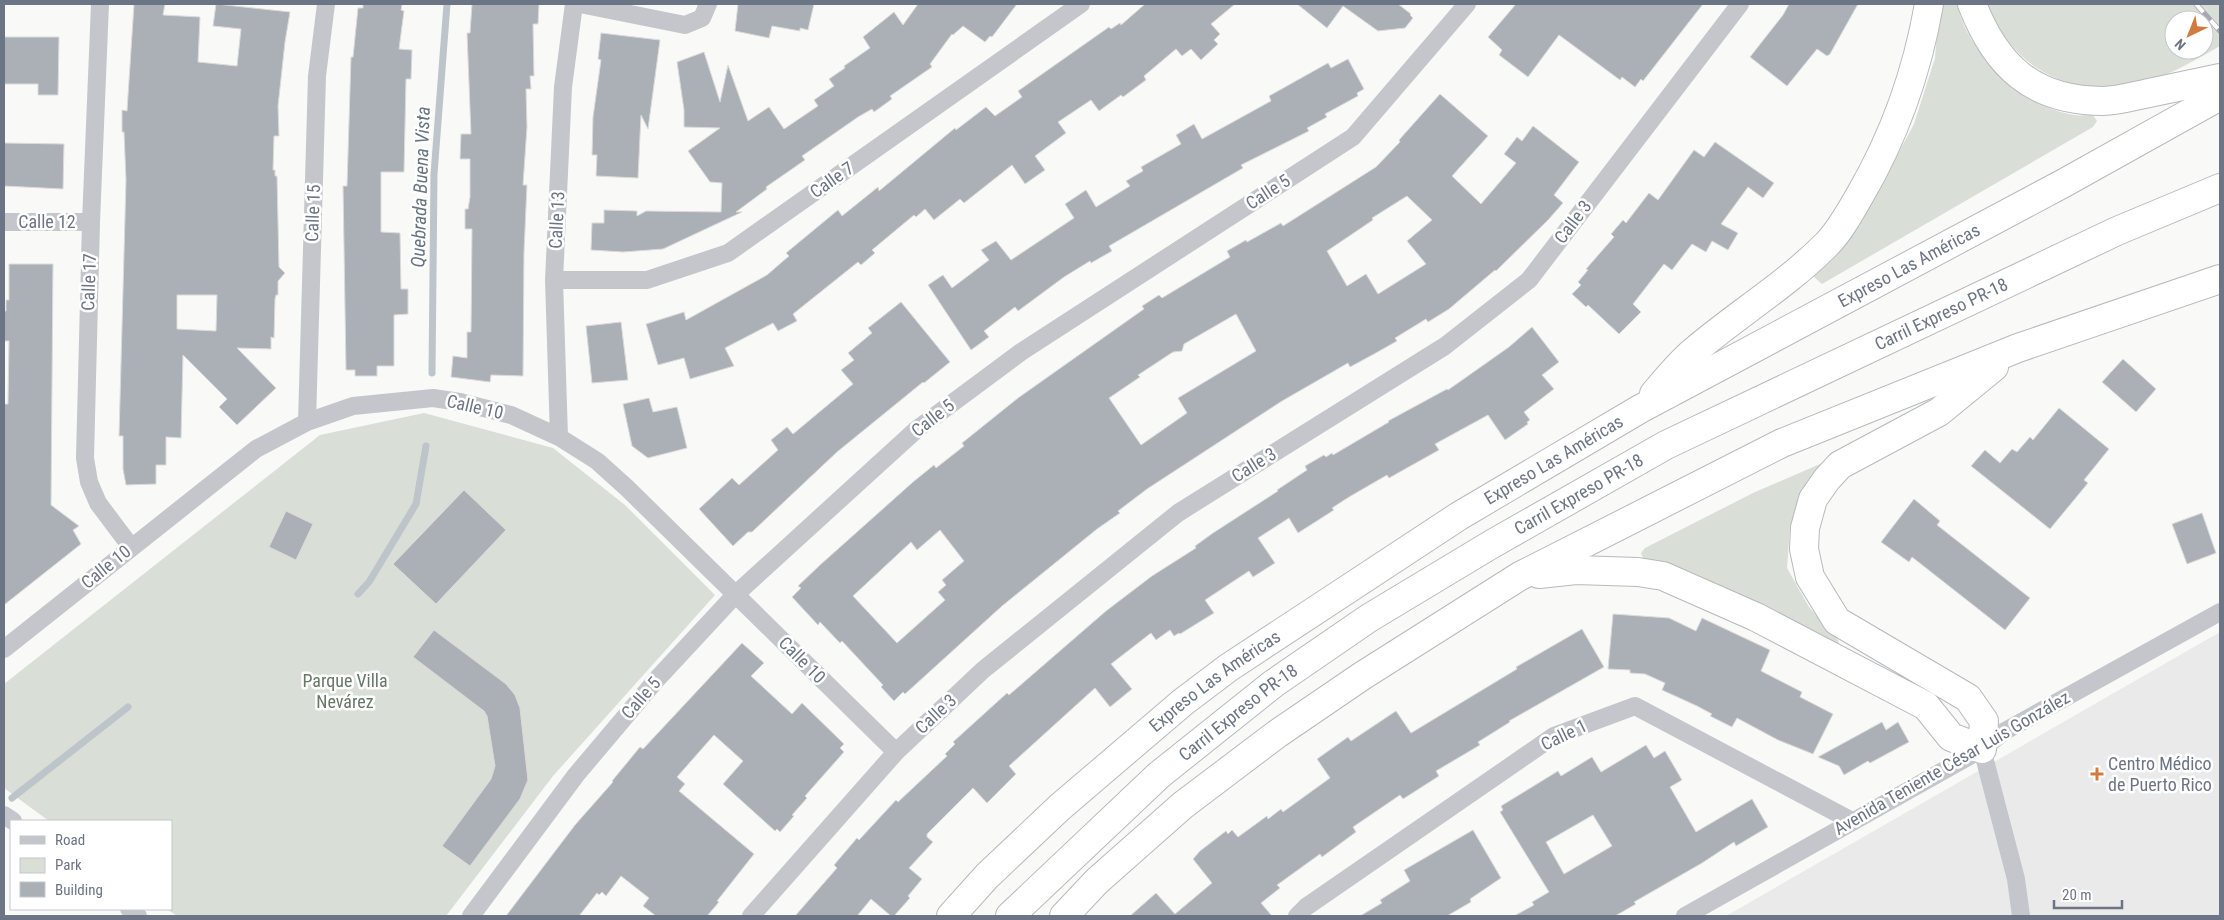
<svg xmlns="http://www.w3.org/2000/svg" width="2224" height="920" viewBox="0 0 2224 920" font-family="'Roboto Condensed',sans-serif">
<rect width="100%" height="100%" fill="#f9f9f8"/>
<path fill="#eaeaeb" d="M2220 632V916H1726Z"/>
<path fill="#d9ded7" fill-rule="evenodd" d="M1939 4H1957C1967 53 2024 108 2074 115 2080 116 2087 115 2093 115L2097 121 2093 127 1822 284 1813 276 1814 268 1848 235 1873 200 1914 124 1935 58Z
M1986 4H2220V46C2191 63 2164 78 2131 87 2125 88 2118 92 2112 92 2104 92 2094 88 2086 87 2037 78 2006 49 1986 4ZM2174 20H2204V50H2174Z
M424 413 553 448 625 505 715 595 553 776 446 916H177L167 909H171V821H49L4 788V684L320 435Z
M1827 461 1814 477 1790 526 1787 568 1809 607 1838 640 1840 647 1678 568 1643 558 1641 553 1645 548 1753 493Z"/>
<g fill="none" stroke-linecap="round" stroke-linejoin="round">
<path stroke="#bdc4ca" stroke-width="7" d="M432 373 434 174 447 4
M358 594 369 582 416 504 426 446
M12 798 128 707"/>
</g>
<path fill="#abb0b7" stroke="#dbdbda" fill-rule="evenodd" d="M134 4H165L163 15 200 17 198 62 237 66 241 29 213 26 216 4 290 12 285 42 278 106 279 136H274L273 170H275V176H277L279 267 285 273 278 281V295H276L275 299 274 338 271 337V349L237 348 276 388 237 425 219 407 227 399 183 355 181 438 166 437V465H156V484L126 485 123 469V436H119L126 180 124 132H122V110L127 111ZM177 295H217L216 331 177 329Z
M363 4H402L401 10 404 11 399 49 412 50 411 79H406L404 172H381V232L400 233 401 289H408V314L394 315V366H377V376H355V370H346L343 186H347L351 57H353L358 8H363Z
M472 4H539L538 24H533L534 76H530L531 89H526L527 127 523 185H527L524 252 523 376 491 375 490 382 451 377 453 356 467 358V332H471L472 229H465V209H468L470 197V159H460L461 134H471L467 33H470Z
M738 4H814L808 30 800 28V31L772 26 769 38 735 31Z
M918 4H1017L992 37 990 36 985 42 963 26 953 35 952 34 930 64 932 67 890 96 892 99 874 112 872 109 858 117 802 156 805 160 766 187 767 189 736 212H742L663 249 623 252 591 250 592 223H604V210L637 211V216L646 211 721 212 722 183 710 182 688 151 720 128 684 127V110L677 62 704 52 720 102 728 65 748 121 769 107 784 129 818 106 814 100 834 86 829 79 845 68 844 66 870 48 863 37 894 12 903 25Z
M1145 4H1235L1211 24 1220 34 1214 40 1218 44 1201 60 1191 49 1182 56 1176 49 1144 76 1146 80 1123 97 1121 95 1099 111 1091 100 1058 122 1066 133 1035 156 1045 170 1025 184 1012 165 964 203 960 199 934 220 925 209 916 217 914 215 872 250 875 253 861 265 858 262 793 314 797 321 778 331 773 323 725 348 734 366 690 379 684 358 658 365 646 324 684 312 686 320 767 275 789 256 786 253 838 210 842 216 878 187 879 191 955 128 956 130 986 107 995 116 1022 97 1018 91 1109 27 1111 29 1120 23 1121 25Z
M1297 4H1398L1411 14 1410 15 1413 18 1405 28 1378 31 1343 6 1327 28Z
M1516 4H1703L1643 81 1641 79 1635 87 1622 77 1620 80 1559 35 1528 77 1499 55 1502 50 1488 37Z
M1789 4H1858L1830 54 1827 56 1817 49 1787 86 1750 57 1783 15Z
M601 33 660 40 648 129 641 115 638 178 596 176 597 155H592L593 117 601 60 598 59Z
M4 37H59L58 95H38V84H4Z
M1348 59 1364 89 1357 93 1358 96 1325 114 1327 117 1307 128 1309 131 1241 165 1243 168 1109 246 1112 251 1091 263 1090 261 1064 277 1018 311 1015 307 984 331 989 337 971 350 928 285 943 275 952 288 989 260 981 250 996 241 1011 260 1074 218 1065 204 1086 190 1096 207 1130 186 1126 181 1143 171 1141 167 1181 144 1176 135 1194 124 1202 139 1271 101 1269 96 1328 63 1331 68Z
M1440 94 1488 136 1452 176 1481 204 1516 163 1504 154 1517 137 1522 141 1533 126 1579 162 1554 195 1563 203 1548 220 1496 271 1495 270 1449 309 1428 322 1426 319 1395 338 1397 341 1374 354 1350 367 1348 363 1282 401 1147 489 1118 511 1120 513 1097 529 1002 606 905 694 903 692 894 701 881 687 883 685 842 641 840 643 820 622 818 625 792 597 801 588 798 586 820 565 913 482 934 465 936 468 964 446 962 443 1018 398 1144 309 1142 306 1159 295 1162 298 1230 257 1227 251 1246 240 1247 242 1281 223 1283 226 1376 167 1400 142 1399 140ZM1407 196 1432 220 1407 241 1426 264 1378 294 1366 274 1347 286 1327 251 1373 220 1372 218ZM1236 314 1256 351 1178 398 1187 413 1141 445 1109 398 1140 377 1138 375 1173 352 1182 351 1184 344ZM940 530 964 561 942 580 946 585 938 592 945 600 897 643 853 596 911 542 917 550Z
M1715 142 1774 183 1763 198 1748 187 1721 224 1738 233 1728 250 1712 241 1706 252 1692 244 1672 270 1664 264 1633 304 1641 312 1619 334 1588 305 1586 307 1572 294 1581 285 1578 282 1588 270 1586 269 1614 237 1611 234 1623 220 1626 223 1649 193 1658 200 1694 150 1704 157Z
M4 143 64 144 63 189 4 186Z
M9 264H53L51 505 79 526 73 530 81 544 4 605V404H8L9 341H4V311H6V300H9Z
M901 302 950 362 924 383 923 382 837 452 752 532H748L733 546 699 509 732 478 739 485 778 450 771 440 787 427 793 434 853 384 841 370 854 360 848 353 872 333 868 328Z
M621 322 628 380 592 383 586 326Z
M1532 327 1559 362 1542 375 1554 389 1524 412 1530 420 1527 422 1528 424 1505 440 1488 415 1435 444 1439 450 1389 478 1387 475 1349 497 1332 508 1334 510 1298 533 1289 518 1258 538 1275 563 1253 577 1249 571 1205 600 1214 613 1180 634 1179 633 1174 636 1170 630 1156 640 1151 633 1111 664 1132 689 1110 707 1095 688 1009 766 1016 774 987 803 973 788 927 834V837L933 842 909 868 922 879 908 896 910 898 894 916H891L871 899 857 916H795L837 868 834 865 857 838 859 840 896 800 898 802 947 756 945 754 955 744 953 742 1007 693 1009 695 1106 611 1152 576 1196 548 1195 546 1213 533 1278 491 1277 490 1307 470 1305 466 1324 455 1326 457 1332 453 1333 455 1389 422 1388 421 1447 389 1448 390 1509 347Z
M2123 359 2156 389 2136 412 2102 382Z
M649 398 653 412 677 407 687 448 648 458 632 446 623 404Z
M2059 408 2109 449 2084 480 2088 483 2050 529 1971 466 1985 450 2000 463 2012 449 2017 452 2030 437 2033 440Z
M464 490 506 530 436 604 393 564Z
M1914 499 1940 521 1937 525 2030 598 2005 630 1912 557 1909 562 1881 542Z
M286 511 313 524 296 560 269 547Z
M2202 513 2216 553 2187 564 2172 524Z
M1613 614 1669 618 1696 631 1702 618 1770 650 1761 671 1802 692 1800 697 1833 714 1813 754 1778 740 1737 718 1732 727 1710 716 1712 714 1697 706 1662 690 1665 683 1645 674 1630 673V670L1608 669Z
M1582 629 1604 667 1509 721 1510 722 1478 742 1480 745 1436 771 1439 776 1403 799 1400 795 1353 827 1356 832 1322 857 1320 854 1277 885 1280 888 1261 903 1272 916H1130L1156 893 1175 914 1212 883 1193 859 1200 851 1226 831 1228 834 1232 830 1238 837 1267 816 1268 819 1281 809 1283 812 1330 778 1317 759 1348 737 1351 741 1396 711 1411 733 1517 669 1516 667Z
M434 630 506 684 515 695 520 708 528 780 520 799 470 866 442 846 491 779 495 766 487 716 484 711 413 657Z
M742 643 764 663 751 676 792 714 802 703 844 744 840 748 844 752 805 796 807 798 792 815 794 816 780 832 777 829 775 831 723 784 743 761 714 735 677 777 685 784 679 791 754 854 717 901 719 902 707 916H656L643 906 649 898 621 876 606 896 602 892 599 895 597 893 579 916H506L575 825 613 782 612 781 640 747 643 749Z
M1882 722 1886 730 1898 722 1909 742 1870 763 1868 761 1844 775 1839 766 1818 757Z
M1646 745 1654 758 1665 751 1682 780 1670 787 1696 832 1752 799 1768 827 1736 846 1734 842 1702 863 1634 902 1636 904 1615 916H1514L1534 905 1532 902 1549 892 1500 812 1503 810 1501 806 1558 771 1561 776 1592 757 1601 772ZM1593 815 1612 846 1564 874 1546 842Z
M1473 830 1501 878 1470 899 1471 902 1447 916H1360L1382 903 1380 900 1410 881 1404 870Z"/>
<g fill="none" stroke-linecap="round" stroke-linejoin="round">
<g stroke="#b7b9bd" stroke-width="30">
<g id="highway">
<path d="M1972 4C1996 66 2033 101 2103 101 2118 101 2134 96 2149 93 2173 88 2196 83 2220 78"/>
<path d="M1654 394C1666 380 1679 364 1693 352 1736 315 1785 286 1826 245 1840 231 1850 212 1860 195 1895 135 1917 73 1929 4"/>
<path d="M1539 574 1576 570 1638 572 1663 576 1756 617 1926 706 1951 737 1982 749 1984 721 1968 698 1837 621 1810 577 1804 549 1805 528 1813 499 1827 479 1840 465 1939 412 1994 367"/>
<path id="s1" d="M951 916 987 876 1060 807 1183 702 1228 668 1459 516 1640 409 2064 183 2220 96"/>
<path id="s2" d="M1010 916 1159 775 1273 684 1369 618 1492 544 1666 445 2117 231 2220 188"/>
<path d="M1064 916 1097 881 1183 805 1277 734 1362 676 1520 576 1782 443 2018 348 2220 279"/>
</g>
</g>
<path stroke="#c4c6cb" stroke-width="18" d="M100 4 91 222 85 458 89 482 98 503 131 547
M580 4 685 25 702 18 708 4
M4 222H91
M554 280H647L728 253 1081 4
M307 422 317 76 326 4
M559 437 554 280 563 87 574 4
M4 649 256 449 307 422 353 406 433 398 460 402 511 415 559 437 597 461 627 488 896 752
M1982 749 2016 879 2021 916
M4 815 13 821
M129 909 138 916
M471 916 576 775 657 679 736 594 916 430 1021 352 1353 137 1467 4
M751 916 896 752 983 670 1178 513 1445 346 1529 280 1740 4
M1297 916 1306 907 1554 736 1635 706 1852 821
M1685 916 1982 749 2005 731 2220 612"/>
<use href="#highway" stroke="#fff" stroke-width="28"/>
<g stroke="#a6a9b0" stroke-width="5.5">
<path id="rail" d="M2196 4 2220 31"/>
</g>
<use href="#rail" stroke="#fff" stroke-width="4" stroke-dasharray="11" stroke-linecap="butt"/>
</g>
<path fill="#d17b40" stroke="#fff" stroke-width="2" d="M2094.5 766.5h5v5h5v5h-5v5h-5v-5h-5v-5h5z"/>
<g text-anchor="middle" stroke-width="5" stroke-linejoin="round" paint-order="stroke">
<g font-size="18" fill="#6c7585" stroke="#fff">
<text transform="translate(832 180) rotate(-35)" y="6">Calle 7</text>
<text transform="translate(1268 192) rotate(-33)" y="6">Calle 5</text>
<text transform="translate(313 213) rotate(-88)" y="6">Calle 15</text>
<text transform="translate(557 220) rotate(-87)" y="6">Calle 13</text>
<text x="47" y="228">Calle 12</text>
<text transform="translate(1573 222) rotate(-53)" y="6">Calle 3</text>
<text dy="6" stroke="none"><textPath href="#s1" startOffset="1164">Expreso Las Américas</textPath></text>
<text transform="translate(89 282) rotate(-88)" y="6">Calle 17</text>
<text dy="6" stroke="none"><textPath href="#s2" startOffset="1116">Carril Expreso PR-18</textPath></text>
<text transform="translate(475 407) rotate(13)" y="6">Calle 10</text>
<text transform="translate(933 418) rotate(-38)" y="6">Calle 5</text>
<text dy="6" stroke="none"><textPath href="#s1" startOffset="759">Expreso Las Américas</textPath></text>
<text transform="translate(1254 465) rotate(-32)" y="6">Calle 3</text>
<text dy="6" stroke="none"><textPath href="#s2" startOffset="711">Carril Expreso PR-18</textPath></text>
<text transform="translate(106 567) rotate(-39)" y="6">Calle 10</text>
<text transform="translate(802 660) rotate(45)" y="6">Calle 10</text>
<text dy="6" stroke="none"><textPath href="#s1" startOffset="354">Expreso Las Américas</textPath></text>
<text transform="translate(641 698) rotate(-49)" y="6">Calle 5</text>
<text dy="6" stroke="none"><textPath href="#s2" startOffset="306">Carril Expreso PR-18</textPath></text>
<text transform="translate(936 714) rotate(-43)" y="6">Calle 3</text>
<text transform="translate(1564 735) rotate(-26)" y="6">Calle 1</text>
<text transform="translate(1952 763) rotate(-30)" y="6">Avenida Teniente César Luis González</text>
</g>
<g font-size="18" fill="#667866" stroke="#fff">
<text x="345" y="687">Parque Villa<tspan x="345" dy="21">Nevárez</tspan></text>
</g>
<g font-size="18" fill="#6c7585" stroke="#fff" text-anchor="start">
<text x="2108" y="770">Centro Médico<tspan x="2108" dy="21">de Puerto Rico</tspan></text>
</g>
<g font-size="19" font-style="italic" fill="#677580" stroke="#fff">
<text transform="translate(420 187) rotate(-88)" y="7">Quebrada Buena Vista</text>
</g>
</g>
<rect width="2224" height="920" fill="none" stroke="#6c7585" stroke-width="10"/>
<rect x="10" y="820" width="162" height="90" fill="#ffffff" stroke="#c4c8ce"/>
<rect x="20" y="836" width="25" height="8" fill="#c4c6cb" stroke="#c4c8ce"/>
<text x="55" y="845" font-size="15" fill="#6c7585">Road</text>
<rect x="20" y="858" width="25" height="15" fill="#d9ded7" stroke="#c4c8ce"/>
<text x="55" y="870" font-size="15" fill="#6c7585">Park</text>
<rect x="20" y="882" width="25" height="15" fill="#abb0b7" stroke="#c4c8ce"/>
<text x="55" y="895" font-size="15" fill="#6c7585">Building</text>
<g transform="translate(2189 35) rotate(223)"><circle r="24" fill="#ffffff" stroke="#c4c8ce"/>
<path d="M0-4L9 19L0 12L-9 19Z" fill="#d17b40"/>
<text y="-8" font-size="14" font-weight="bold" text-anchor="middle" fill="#6c7585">N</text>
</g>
<path d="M2054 900v8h68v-8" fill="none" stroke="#6c7585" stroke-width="2.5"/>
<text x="2062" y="900" font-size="15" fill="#6c7585" stroke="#ffffff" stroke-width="4" paint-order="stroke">20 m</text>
</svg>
